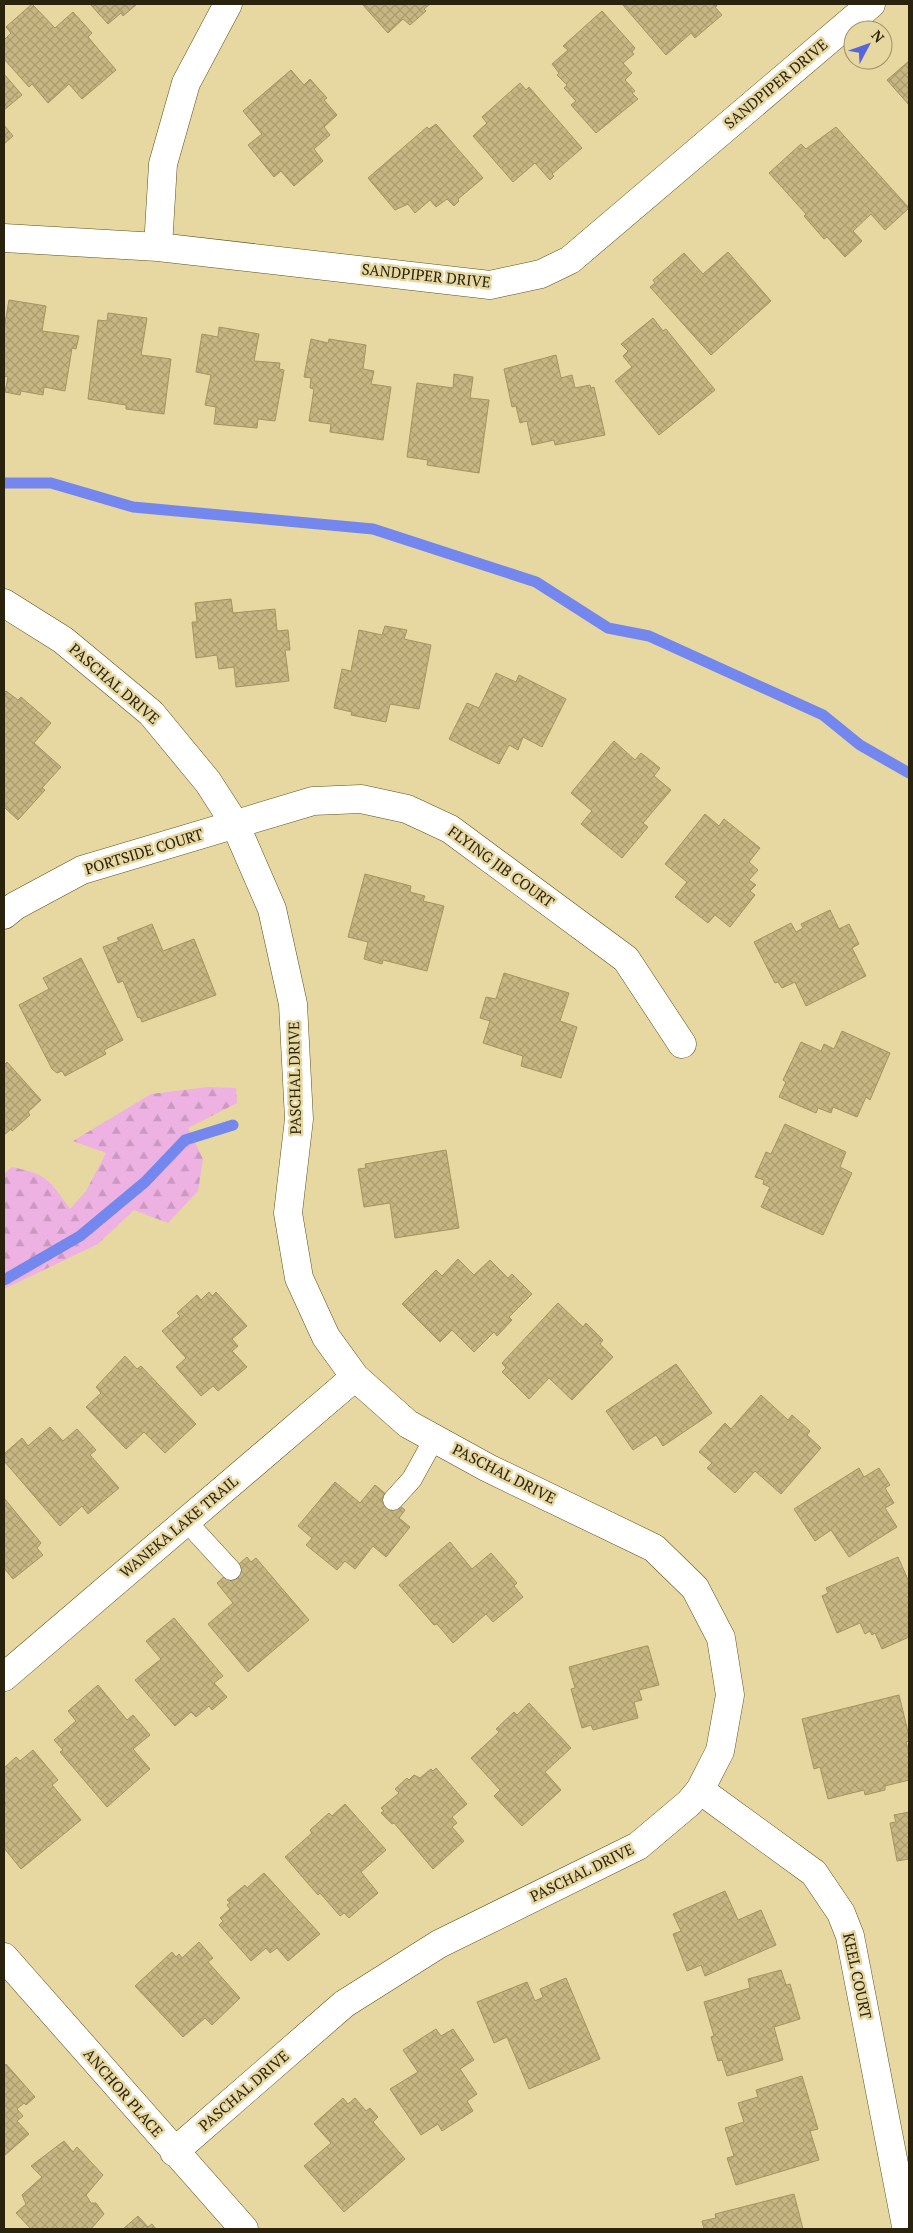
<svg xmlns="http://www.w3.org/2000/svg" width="913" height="2233" viewBox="0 0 913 2233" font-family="'PT Serif',serif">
<defs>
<pattern id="forest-firs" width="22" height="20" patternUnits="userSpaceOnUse" patternTransform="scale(1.25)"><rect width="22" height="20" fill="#edb1e2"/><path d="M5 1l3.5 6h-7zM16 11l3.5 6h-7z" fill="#cb98c1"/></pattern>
<pattern id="building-cross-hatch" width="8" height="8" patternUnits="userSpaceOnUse" patternTransform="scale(1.25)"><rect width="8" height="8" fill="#c6b682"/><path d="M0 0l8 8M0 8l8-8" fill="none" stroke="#aa9c6f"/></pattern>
</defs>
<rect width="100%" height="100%" fill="#e7d7a1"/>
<path fill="url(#forest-firs)" d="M208 1087 236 1088 237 1103 188 1128 203 1159 198 1191 168 1223 134 1210 98 1244 4 1289V1174L12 1167C49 1175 49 1180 70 1209L86 1191 106 1153 73 1141 151 1094Z"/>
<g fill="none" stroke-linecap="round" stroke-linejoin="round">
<path stroke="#7387ee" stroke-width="11" d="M4 483H51L133 507 373 529 536 582 608 628 649 636 823 715 860 745 909 773
M4 1280 80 1236 145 1182 185 1140 233 1125"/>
</g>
<path fill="url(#building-cross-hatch)" stroke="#a39461" d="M32 4 55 28 73 12 92 33 88 37 116 70 82 99 69 84 48 103 32 84 29 87 4 59V40L11 33 6 27Z
M90 4H137L123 16 121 13 108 24Z
M362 4H430L424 9 426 11 410 25 403 19 388 33Z
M622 4H715L717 6 715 7 722 15 695 38 691 33 666 55Z
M602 11 635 48 632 52 634 54 623 63 632 73 625 80 635 91 632 93 638 99 596 133 571 105 576 101 564 88 567 85 557 75 559 73 552 64 568 50 563 46Z
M909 61V105L887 80Z
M291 70 304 85 310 79 327 98 324 100 337 115 324 127 330 135 314 149 323 161 294 186 281 171 274 177 248 145 262 134 243 111Z
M4 74 22 95 4 110Z
M520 83 526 90 529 87 582 148 552 174 554 176 550 180 535 163 513 182 473 136 487 123 482 117Z
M436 124 483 178 458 199 459 201 454 206 447 199 436 207 430 200 415 213 408 204 395 210 368 178 427 127 429 129Z
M4 125 13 136 4 144Z
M836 127 909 208 885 230 871 214 853 231 862 241 845 257 827 237 824 239 804 216 806 214 769 173 801 144 806 149Z
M728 252 771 301 711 355 650 287 655 283 653 280 684 253 703 274Z
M9 300 46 306 42 331 79 336 76 349 72 348 65 391 44 387 43 395 21 391 20 395 5 392 8 377 4 376V329Z
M108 313 147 318 141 355 171 359 164 414 126 409V405L88 399 98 320 107 321Z
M653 318 663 331 666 329 715 390 659 435 615 381 632 367 623 356 628 351 621 344Z
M219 327 259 334 254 361 280 363 279 369 284 370 275 421 258 419 257 428 214 424 216 407 205 405 211 375 196 372 202 334 218 337Z
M311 339 328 343 329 339 366 345 363 369 374 371 371 384 391 387 383 440 330 432 331 424 309 421 314 389 310 388 311 378 304 377Z
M556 355 561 378 572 375 575 388 590 385 591 388 594 387 605 435 555 445 554 440 532 445 527 421 520 423 516 406 512 407 504 369Z
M454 374 473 377 470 398 489 400 479 473 427 465 428 460 407 457 417 383 453 388Z
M231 599 233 613 275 609 277 631 288 630 290 650H285L289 681 236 687 234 667 219 669 217 655 196 658 192 622H197L195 603Z
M385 626 407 630 404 639 431 645 419 709 390 704 386 722 351 715 352 712 334 708 342 669 351 671 359 630 382 635Z
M496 673 516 682 519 675 566 699 542 747 523 737 518 750 509 745 499 764 449 739 467 703 479 708Z
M6 691 18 700 21 697 51 723 34 743 61 767 42 788 45 790 18 820 4 807V693Z
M614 741 635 760 641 753 660 768 654 776 671 790 643 823 648 827 622 858 581 824 592 811 571 793Z
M705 814 719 826 724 819 760 848 749 862 758 870 749 880 756 885 750 891 755 895 730 927 715 915 708 923 675 897 687 882 665 864Z
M365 874 411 886 410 892 425 896 423 901 444 906 427 971 383 960 382 964 364 959 368 942 348 937Z
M830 910 839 929 849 924 859 944 852 948 866 976 806 1006 795 982 782 988 778 982 775 983 754 942 791 923 796 932 803 928 801 924Z
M152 924 163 951 194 939 216 995 142 1022 140 1017 138 1018 123 981 118 983 103 947 119 941 117 938Z
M81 958 123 1040 104 1050 106 1054 65 1076 62 1071 57 1073 52 1069 19 1005 49 989 43 978Z
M504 973 569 993 560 1021 577 1027 561 1078 521 1066 523 1056 483 1043 490 1021 480 1018 486 997 496 999Z
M842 1031 890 1053 870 1100 866 1097 857 1117 833 1107 831 1113 818 1108 816 1113 779 1097 786 1082 783 1080 801 1042 821 1051 824 1044 834 1049Z
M7 1062 41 1100 28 1112 30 1115 12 1131 11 1129 4 1135V1065Z
M785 1124 846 1152 840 1167 852 1173 823 1235 761 1207 770 1187 763 1184 764 1180 755 1177 766 1152 771 1154Z
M446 1150 459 1228 395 1238 390 1203 364 1207 358 1169 366 1168 365 1164Z
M458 1259 474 1275 490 1260 508 1278 512 1274 532 1294 509 1317 512 1320 497 1336 494 1332 474 1352 452 1330 440 1342 402 1304 436 1270 442 1276Z
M209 1292 212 1296 216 1292 247 1326 232 1339 238 1346 232 1351 247 1367 218 1391 213 1386 201 1396 176 1367 186 1358 162 1331 180 1316 177 1313 197 1295 201 1300Z
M558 1303 583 1327 586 1323 603 1340 600 1344 613 1357 572 1400 549 1378 529 1399 502 1372 506 1368 502 1363Z
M125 1356 137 1369 141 1366 196 1424 165 1453 144 1432 126 1449 86 1407 101 1393 96 1387Z
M676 1364 712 1413 663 1446 656 1435 633 1450 606 1411Z
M761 1395 788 1420 792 1415 810 1431 807 1435 821 1448 781 1494 755 1471 735 1493 707 1468 712 1463 699 1452 725 1423 731 1429Z
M50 1427 63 1441 77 1429 96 1450 90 1455 119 1488 88 1514 82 1506 60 1526 4 1461V1454L22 1438 28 1446Z
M859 1468 864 1477 879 1468 890 1485 885 1488 894 1503 885 1508 897 1527 849 1557 831 1530 815 1541 794 1509Z
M335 1482 360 1503 375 1485 405 1510 399 1518 410 1527 386 1557 373 1546 355 1569 345 1561 337 1570 306 1545 312 1538 298 1526Z
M4 1498 41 1543 37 1548 43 1555 13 1579 4 1568Z
M450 1542 472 1569 491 1553 517 1583 514 1586 523 1597 493 1622 486 1614 453 1643 437 1624 434 1625 399 1585Z
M247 1557 251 1562 256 1558 309 1620 248 1672 208 1624 233 1603 217 1583Z
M898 1557 909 1582V1637L882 1649 875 1633 872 1635 870 1631 865 1634 860 1623 837 1633 822 1596 828 1593 826 1588Z
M174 1618 223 1676 214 1683 227 1697 212 1710 209 1706 196 1717 191 1712 175 1726 135 1680 161 1659 146 1641Z
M646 1646H648L659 1685 639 1690 642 1700 634 1702 638 1718 593 1730 591 1725 582 1728 571 1689 575 1688 569 1667Z
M98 1685 127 1720 133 1715 150 1735 133 1749 150 1769 107 1807 60 1752 63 1750 54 1740 76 1721 68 1711Z
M899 1695 909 1736V1741L906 1742 909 1753V1780L885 1786V1790L865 1795 864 1790 828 1799 820 1767 814 1769 802 1719Z
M529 1703 571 1748 545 1772 561 1790 522 1826 494 1796 500 1790 471 1758 499 1732 496 1729 514 1712 517 1715Z
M33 1750 58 1780 52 1785 81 1820 21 1869 4 1848V1805L6 1803 4 1801V1768L16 1757 20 1761Z
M436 1768 467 1804 452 1817 457 1823 452 1827 464 1841 433 1869 394 1823 392 1824 381 1813 384 1811 381 1808 399 1793 395 1789 407 1778 409 1780 414 1775 420 1778 431 1769 433 1771Z
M345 1804 386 1850 361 1872 378 1893 349 1918 344 1913 340 1916 320 1893 318 1895 285 1857 312 1833 310 1830 329 1813 332 1816Z
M909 1812V1859L897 1861 890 1823 896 1822 894 1815Z
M264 1873 320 1934 288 1961 277 1948 270 1953 266 1948 251 1961 219 1925 223 1921 220 1918 230 1909 227 1905 230 1903 227 1900 245 1885 247 1888Z
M725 1891 738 1920 761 1910 776 1945 705 1976 701 1965 687 1971 673 1934 681 1931 673 1914Z
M199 1942 213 1958 208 1962 240 1998 212 2025 205 2018 183 2037 135 1986 172 1952 176 1957 179 1954 182 1958Z
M781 1970 786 1985 790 1984 800 2019 774 2027 783 2060 727 2076 722 2060 718 2061 711 2037 714 2036 704 2002 750 1988 748 1979Z
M566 1978 600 2059 529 2089 507 2037 494 2043 477 2002 527 1982 535 2001 543 1997 540 1989Z
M436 2029 441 2036 453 2029 474 2060 460 2069 477 2094 467 2101 473 2111 442 2131 438 2124 421 2135 390 2089 418 2072 403 2050Z
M6 2064 35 2097 26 2105 24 2103 17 2109 23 2116 17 2121 29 2134 4 2156V2066Z
M802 2076 818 2129 810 2131 819 2160 736 2185 727 2158 734 2156 725 2128 744 2122 738 2103 758 2097 756 2090Z
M343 2098 348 2104 355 2098 366 2111 370 2108 378 2117 373 2122 405 2159 344 2212 304 2166 331 2143 314 2124Z
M64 2141 73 2152 77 2147 103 2175 86 2195 91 2203H96L104 2214 91 2229H31L16 2213 26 2204 22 2195 42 2177 31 2166Z
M794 2194 803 2229H704L702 2221 716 2218 715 2214Z
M138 2216 148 2227 152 2224 156 2229H123Z"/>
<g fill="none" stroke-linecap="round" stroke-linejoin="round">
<g stroke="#5f501d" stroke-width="21">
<path id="lane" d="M393 1500 412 1479 434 1439
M186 1521 231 1570"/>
</g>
<g stroke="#5f501d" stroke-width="29">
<path id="street" d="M4 238 158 247 490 285 541 274 570 260 871 4
M158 247 163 164 186 83 228 4
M4 603 63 640 151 713 208 782 235 824 272 909 293 1004 299 1119 288 1213 299 1278 326 1337 355 1377 408 1424 488 1468 654 1548 695 1588 721 1638 730 1695 720 1751 700 1790 689 1803 638 1846 439 1944 344 2004 174 2152
M4 915 15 906 82 870 313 801 361 799 407 809 450 829 626 959 682 1044
M4 1677 355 1377
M700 1790 814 1873 841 1913 850 1936 906 2226
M4 1957 244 2229"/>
</g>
<use href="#lane" stroke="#fff" stroke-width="20"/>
<use href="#street" stroke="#fff" stroke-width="28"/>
</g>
<g text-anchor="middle" stroke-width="5" stroke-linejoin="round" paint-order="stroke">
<g font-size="15" fill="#29220d" stroke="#e7d7a1">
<text transform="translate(776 84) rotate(-40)" y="5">SANDPIPER DRIVE</text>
<text transform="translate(426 276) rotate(6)" y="5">SANDPIPER DRIVE</text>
<text transform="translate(114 684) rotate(41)" y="5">PASCHAL DRIVE</text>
<text transform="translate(144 852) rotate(-17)" y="5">PORTSIDE COURT</text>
<text transform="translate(501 867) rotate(36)" y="5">FLYING JIB COURT</text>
<text transform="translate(295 1078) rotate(-91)" y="5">PASCHAL DRIVE</text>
<text transform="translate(504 1474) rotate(27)" y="5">PASCHAL DRIVE</text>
<text transform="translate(179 1527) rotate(-40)" y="5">WANEKA LAKE TRAIL</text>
<text transform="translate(582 1873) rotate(-26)" y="5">PASCHAL DRIVE</text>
<text transform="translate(857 1976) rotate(78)" y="5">KEEL COURT</text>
<text transform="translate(244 2091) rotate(-41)" y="5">PASCHAL DRIVE</text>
<text transform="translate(123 2093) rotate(49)" y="5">ANCHOR PLACE</text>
</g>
</g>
<rect width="913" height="2233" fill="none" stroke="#29220d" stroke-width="10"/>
<g transform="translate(868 45) rotate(49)"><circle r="24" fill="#e7d7a1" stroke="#9b8f66"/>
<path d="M0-4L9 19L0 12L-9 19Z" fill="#5566dc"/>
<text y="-8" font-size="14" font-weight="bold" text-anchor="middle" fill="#29220d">N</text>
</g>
</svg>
